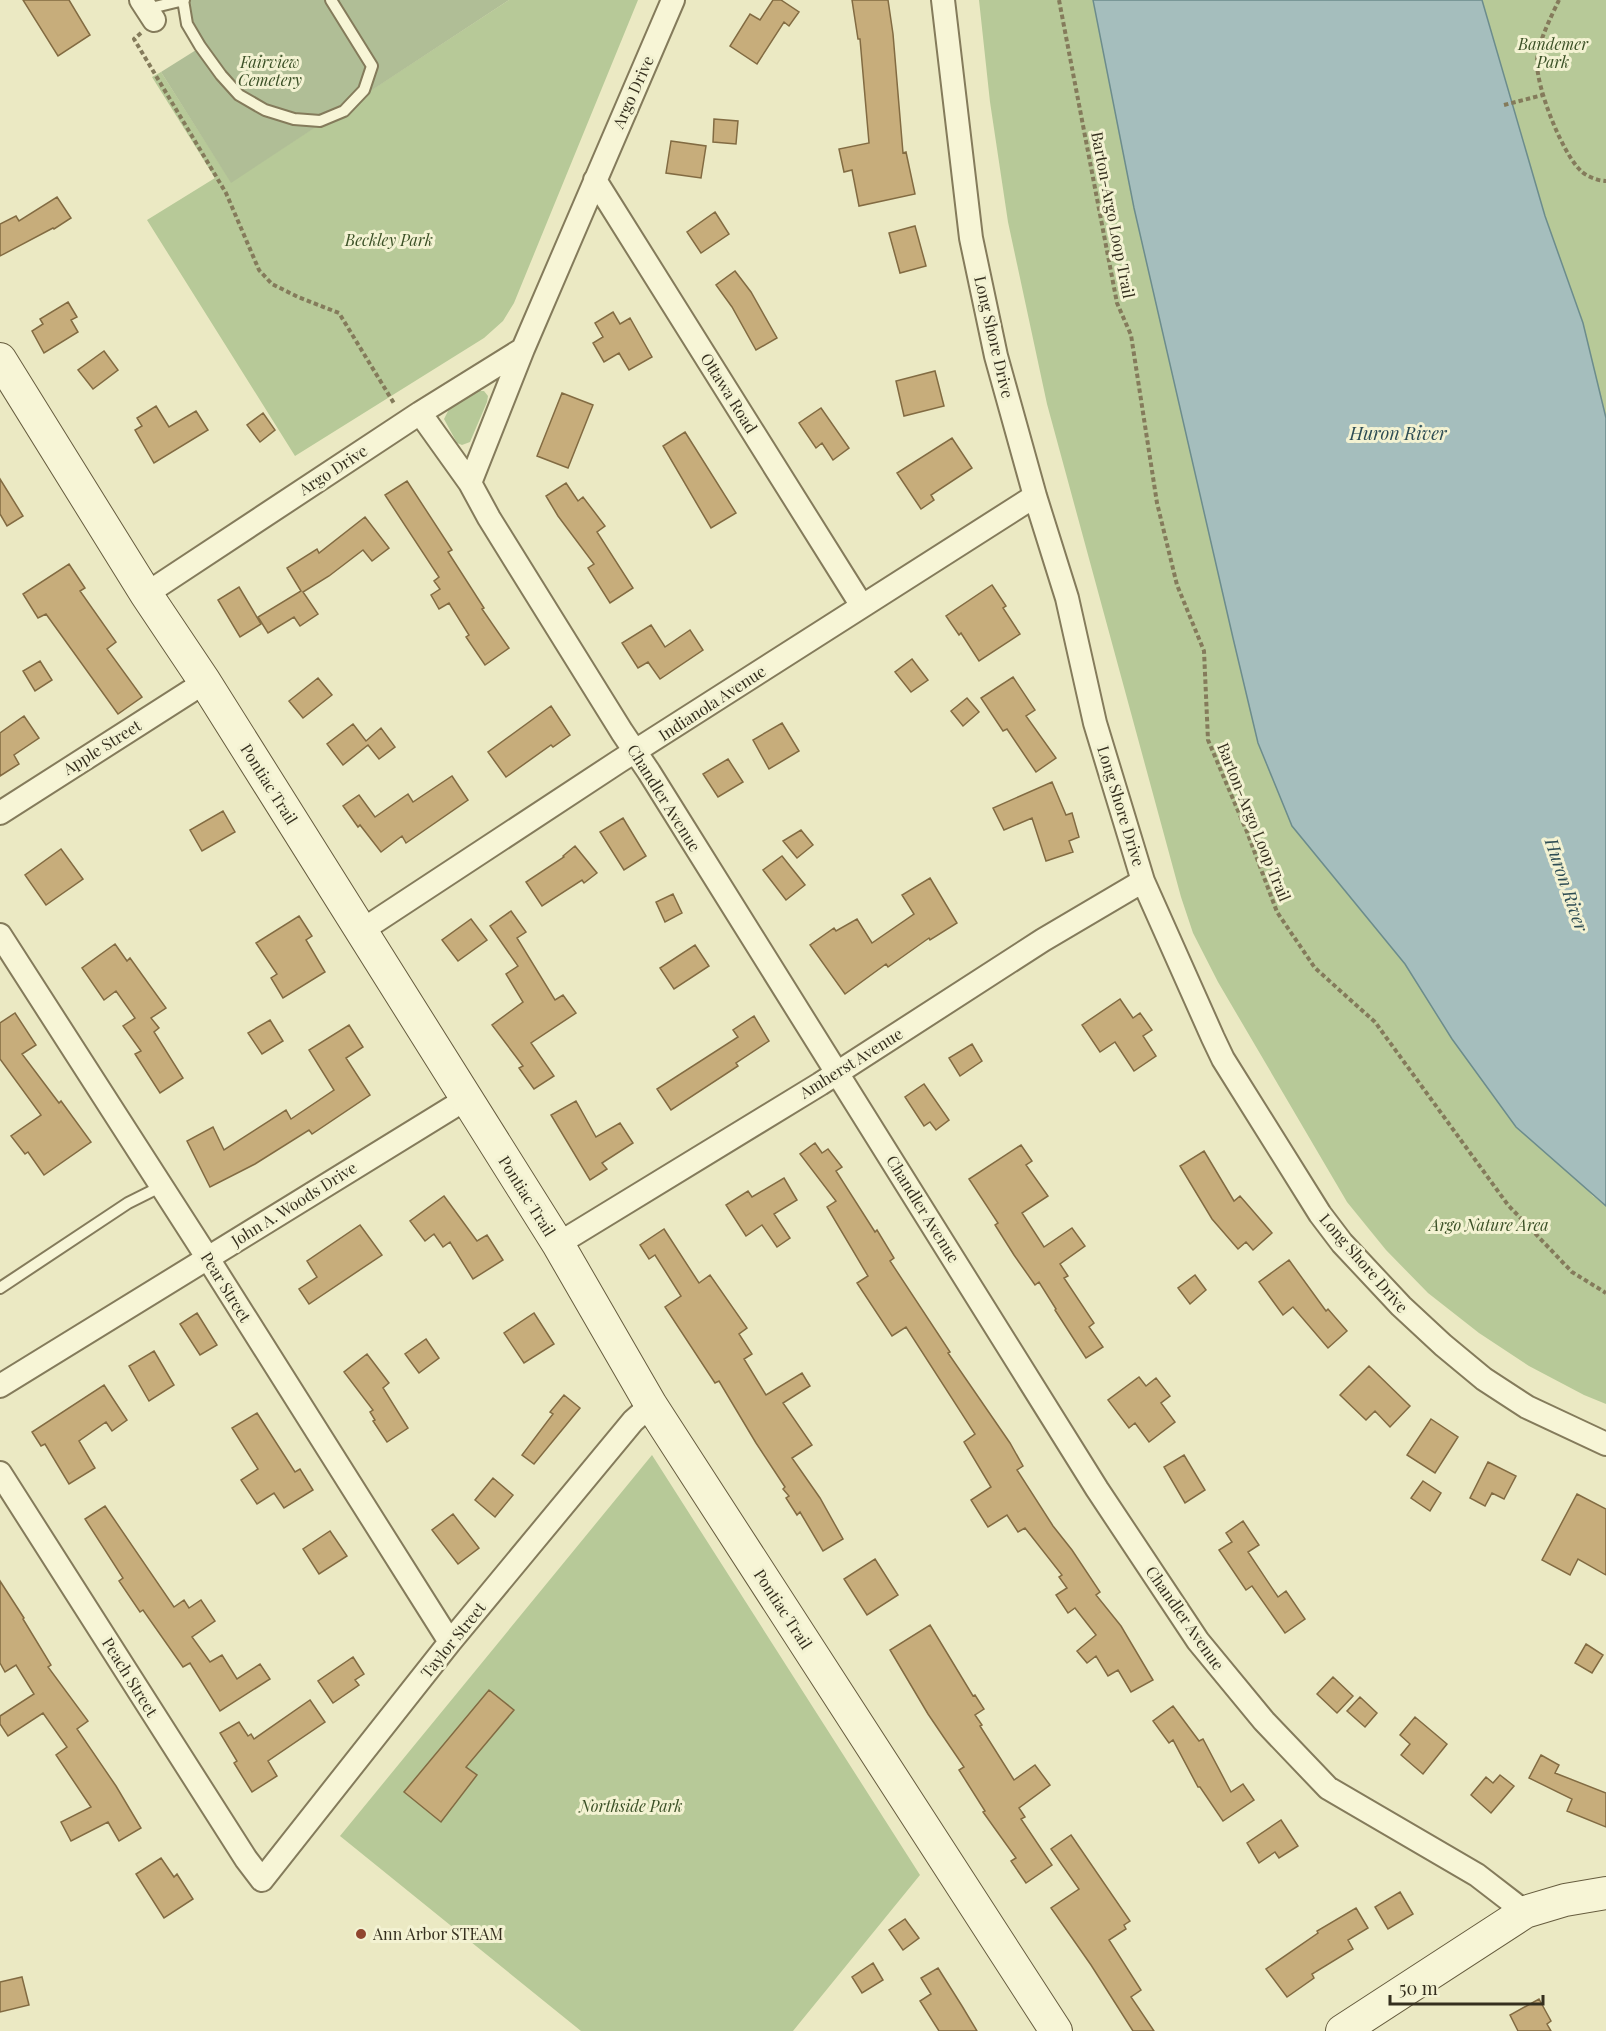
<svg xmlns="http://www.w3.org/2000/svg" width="1606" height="2031" viewBox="0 0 1606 2031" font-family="'Playfair Display',serif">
<rect width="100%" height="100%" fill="#ebe9c3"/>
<path fill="#b7c998" d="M509 0H638L514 303 503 321 484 338 295 456 147 220 215 178 152 77 161 72 231 182Z
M979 0H1093L1134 208 1258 743 1292 826 1405 964 1452 1039 1593 1196 1606 1206V1404L1584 1395 1529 1366 1479 1333 1428 1293 1386 1250 1347 1202 1218 982 1193 933 1181 897 1047 404 1008 222 990 102Z
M1482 0H1606V418L1583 323 1545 216Z
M479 391H484L488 396 487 402 470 442 462 445 457 443 444 419 449 409Z
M652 1455 920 1875 793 2031H581L340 1836Z"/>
<path fill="#b0be96" d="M176 0H509L231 183 161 72 204 45Z"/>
<path fill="#a5bebd" stroke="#6c8c8c" stroke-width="1.5" d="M1093 0H1482L1545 216 1583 323 1606 418V1206L1516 1127 1452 1039 1405 964 1292 826 1258 743 1233 638 1134 208Z"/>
<path fill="#c7ad7b" stroke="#826b42" stroke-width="1.5" d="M23 0H69L90 35 58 56Z
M773 0H781L799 12 789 26 784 22 757 64 730 46 750 14 760 20Z
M852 0H888L893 34 903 153 906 152 915 194 859 206 852 170 844 172 839 149 869 143 860 39H858Z
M714 119 738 121 736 144 713 142Z
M671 141 706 146 701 178 666 173Z
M57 197 71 218 54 229 53 228 0 256V224L16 216 19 221Z
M715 212 729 234 701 253 687 232Z
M915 226 926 266 900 273 889 233Z
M735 271 751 292 777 338 756 350 732 307 716 285Z
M68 302 77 317 71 320 78 332 44 353 32 331 43 324 40 319Z
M613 312 620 324 630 318 652 357 629 370 619 353 604 362 593 343 603 337 595 323Z
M104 351 118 370 93 389 78 370Z
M935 371 944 406 904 416 896 381Z
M562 393 593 405 568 468 537 456Z
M156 406 169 427 196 411 208 430 154 463 135 430 142 426 137 418Z
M821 408 849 448 833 460 822 443 816 448 799 423Z
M263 413 275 430 260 442 247 425Z
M685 432 736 513 711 528 663 446Z
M952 438 972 468 931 495 934 500 921 509 897 473Z
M0 479 23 516 7 526 0 514Z
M407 481 452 550 448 552 484 608 482 609 509 648 485 665 466 637 469 635 449 603 439 609 431 595 440 589 434 581 439 577 385 495Z
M566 483 578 501 583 497 605 526 597 532 633 588 610 603 588 568 594 564 558 516 546 496Z
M365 517 389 548 372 561 363 550 329 576 303 592 318 614 300 626 294 617 268 633 258 617 301 591 287 568 317 549 319 553Z
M69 564 85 588 80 591 116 642 107 649 142 697 118 714 46 614 38 618 23 594Z
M992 585 1006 606 1003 608 1020 634 979 661 961 633 959 635 946 616Z
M239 587 261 624 240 637 218 600Z
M651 625 665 647 690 630 703 650 660 679 648 662 638 668 622 643Z
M912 659 928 680 911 692 895 672Z
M40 661 52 680 35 691 23 671Z
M1013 677 1035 710 1026 716 1056 758 1036 772 1007 729 1003 731 981 698Z
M318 678 332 695 303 718 289 701Z
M967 698 979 712 963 726 951 711Z
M551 706 570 735 553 747 551 745 506 777 488 752Z
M24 716 39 738 14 755 19 764 0 776V733Z
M782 723 799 751 769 769 753 740Z
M353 724 366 741 381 728 395 747 379 759 368 745 343 765 327 744Z
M728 759 743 782 718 797 703 774Z
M452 776 468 800 406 843 402 836 381 852 360 825 358 827 343 806 359 795 375 817 408 794 413 802Z
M1052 782 1066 815 1072 813 1079 837 1069 841 1073 852 1046 861 1032 818 1004 830 993 808Z
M223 811 235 832 202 851 190 830Z
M623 818 646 856 624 870 600 832Z
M801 830 813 845 797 858 783 841Z
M575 846 597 873 584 883 582 880 542 906 526 882 564 857 563 856Z
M61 849 83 879 46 905 25 875Z
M782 856 805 885 786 900 763 870Z
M930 878 957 923 930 940 929 938 888 967 886 964 845 994 810 945 834 928 836 931 857 919 872 943 914 914 902 895Z
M673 894 682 913 665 922 656 902Z
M511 911 526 932 517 938 555 1000 563 995 576 1013 531 1043 554 1076 534 1089 519 1068 523 1066 492 1025 523 1002 506 974 518 966 490 926Z
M299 916 312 936 306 940 325 972 283 998 271 978 277 974 256 943Z
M471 919 487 940 458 961 442 940Z
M115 944 127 961 130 958 166 1008 151 1018 159 1028 154 1032 183 1078 160 1093 135 1054 141 1051 123 1026 135 1018 116 991 104 1000 82 968Z
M695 945 709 966 674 989 660 968Z
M1120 999 1133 1018 1140 1013 1152 1030 1143 1036 1156 1056 1134 1071 1115 1042 1100 1052 1082 1025Z
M15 1013 36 1045 22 1054 59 1103 61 1101 91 1142 44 1175 28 1152 25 1154 11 1136 41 1115 0 1059V1023Z
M754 1016 769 1041 736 1063 738 1066 671 1110 657 1089 738 1037 733 1030Z
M270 1020 283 1041 262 1054 248 1033Z
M349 1025 363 1047 346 1058 370 1095 312 1134 309 1130 255 1164 210 1187 187 1141 213 1127 224 1150 286 1110 291 1119 334 1090 309 1050Z
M972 1044 982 1061 960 1076 949 1058Z
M924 1084 949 1120 936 1130 930 1122 924 1126 905 1097Z
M576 1101 596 1137 620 1123 633 1143 602 1163 607 1169 590 1180 551 1115Z
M815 1143 822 1153 828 1149 842 1167 836 1171 875 1232 877 1230 894 1258 890 1261 950 1352 948 1353 1010 1443 1023 1466 1017 1470 1053 1526 1072 1550 1100 1592 1096 1595 1121 1626 1153 1680 1131 1692 1118 1670 1108 1676 1096 1656 1087 1663 1077 1651 1096 1635 1075 1608 1068 1613 1056 1595 1067 1588 1059 1577 1062 1575 1025 1528 1018 1532 1007 1515 988 1527 971 1500 991 1487 964 1442 975 1434 906 1327 892 1336 857 1283 868 1276 827 1207 836 1201 800 1154Z
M1021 1145 1032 1161 1026 1165 1048 1196 1022 1213 1044 1247 1072 1228 1085 1246 1060 1264 1068 1276 1064 1278 1094 1323 1089 1327 1103 1347 1086 1358 1055 1310 1056 1309 1039 1282 1035 1285 1014 1255 995 1225 998 1223 969 1179Z
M1204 1151 1234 1201 1240 1196 1272 1233 1253 1250 1246 1242 1238 1249 1212 1219 1180 1166Z
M784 1178 797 1200 774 1214 790 1238 777 1247 762 1225 746 1236 726 1205 748 1191 752 1197Z
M444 1196 477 1241 487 1235 503 1260 473 1279 450 1242 443 1247 434 1234 425 1241 410 1221Z
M360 1225 382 1255 309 1304 299 1289 317 1277 307 1261Z
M664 1229 699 1283 710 1275 747 1328 739 1334 752 1354 744 1359 766 1395 802 1373 810 1386 783 1403 812 1445 792 1458 820 1498 843 1539 823 1551 800 1512 797 1515 786 1498 789 1496 783 1489 785 1487 756 1443 719 1381 715 1383 665 1307 681 1296 655 1255 649 1259 640 1245Z
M1289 1260 1326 1311 1328 1309 1347 1331 1328 1348 1293 1307 1283 1315 1259 1282Z
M1195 1275 1206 1290 1190 1304 1178 1288Z
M197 1313 217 1345 200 1355 180 1324Z
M534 1313 554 1344 524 1363 504 1333Z
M426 1339 439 1358 419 1373 405 1354Z
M154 1351 174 1385 149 1401 129 1366Z
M367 1354 389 1383 383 1388 408 1428 387 1442 373 1421 375 1420 370 1412 373 1410 344 1372Z
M1369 1366 1410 1406 1390 1427 1375 1411 1366 1420 1340 1395Z
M1139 1377 1146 1386 1156 1378 1170 1396 1161 1403 1175 1422 1149 1442 1135 1423 1129 1428 1108 1400Z
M104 1385 127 1420 112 1431 106 1422 79 1441 95 1468 69 1484 45 1444 41 1446 32 1432Z
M564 1395 580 1408 534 1464 522 1455 553 1414 550 1412Z
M257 1413 295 1472 300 1469 313 1490 284 1508 274 1493 257 1504 241 1480 258 1469 232 1428Z
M1431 1419 1458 1437 1435 1473 1407 1455Z
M1184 1455 1205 1490 1185 1503 1164 1467Z
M1488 1462 1516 1476 1504 1499 1492 1493 1485 1506 1470 1498Z
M493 1478 513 1495 495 1517 475 1500Z
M1423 1481 1441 1493 1430 1511 1411 1498Z
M1577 1494 1606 1509V1575L1578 1559 1570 1575 1542 1560Z
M105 1506 174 1607 184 1600 189 1608 201 1600 215 1621 192 1637 210 1662 222 1655 237 1679 260 1664 270 1679 220 1711 190 1663 183 1667 143 1610 140 1612 119 1581 123 1578 85 1519Z
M453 1514 479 1548 458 1564 432 1530Z
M1243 1521 1259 1545 1248 1552 1278 1597 1286 1591 1305 1619 1285 1633 1252 1586 1246 1590 1219 1550 1232 1542 1226 1533Z
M330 1531 347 1556 319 1574 303 1549Z
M875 1559 898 1595 867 1615 844 1579Z
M0 1581 24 1618 23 1619 51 1665 48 1667 88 1721 77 1729 116 1786 141 1828 119 1841 108 1822 71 1841 61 1822 91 1807 56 1755 67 1747 43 1713 8 1736 0 1724V1716L34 1694 16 1665 5 1672 0 1663Z
M930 1625 973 1696 975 1695 984 1709 975 1715 982 1725 980 1726 1014 1780 1035 1765 1050 1785 1019 1808 1025 1817 1021 1819 1052 1865 1026 1883 1011 1861 1016 1858 983 1812 985 1811 959 1770 964 1767 928 1714 890 1650Z
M1586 1644 1603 1655 1592 1673 1575 1663Z
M353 1657 364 1674 355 1680 359 1685 333 1703 318 1681Z
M1333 1677 1353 1696 1337 1713 1317 1694Z
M489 1690 514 1710 466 1767 477 1775 441 1822 404 1792Z
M1360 1697 1377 1713 1365 1727 1347 1711Z
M310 1700 325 1722 268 1761 277 1776 252 1792 234 1763 237 1761 220 1733 239 1722 248 1736 251 1734 254 1739Z
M1173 1706 1199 1741 1203 1739 1231 1792 1243 1784 1254 1800 1223 1821 1200 1787H1198L1173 1740 1169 1743 1153 1721Z
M1415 1717 1447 1744 1423 1774 1401 1755 1410 1744 1400 1735Z
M1541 1755 1559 1765 1555 1773 1606 1793V1827L1567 1811 1572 1799 1529 1778Z
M1500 1775 1514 1786 1491 1813 1471 1795 1486 1777 1493 1783Z
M1281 1820 1298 1846 1279 1858 1275 1852 1259 1863 1247 1843Z
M1071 1835 1130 1921 1124 1925 1126 1929 1109 1940 1141 1990 1131 1997 1154 2031H1133L1091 1965 1051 1908 1079 1889 1051 1849Z
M161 1858 174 1877 177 1874 193 1899 164 1918 136 1874Z
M1400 1892 1413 1914 1388 1929 1375 1907Z
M1356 1908 1368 1928 1348 1940 1353 1949 1312 1974 1314 1978 1287 1997 1266 1969 1318 1933 1317 1931Z
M905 1919 919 1938 903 1950 889 1930Z
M873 1963 883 1980 862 1993 852 1977Z
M938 1968 962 2006 977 2031H939L920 2001 931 1994 921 1978Z
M22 1977 29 2005 0 2012V1982Z
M1539 1999 1551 2021 1547 2024 1551 2031H1518L1510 2015Z"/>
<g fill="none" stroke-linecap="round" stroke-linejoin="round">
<g stroke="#847b5b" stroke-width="14">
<path id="lane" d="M183 0 187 24 200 46 221 75 239 95 265 110 294 119 320 121 344 111 364 90 372 66 331 0
M147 9 184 0
M0 1288 128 1203 162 1186"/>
</g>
<g stroke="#847b5b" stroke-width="26">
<path id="street" d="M141 0 154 20
M943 0 971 238 996 356 1035 496 1067 598 1095 723 1143 881 1213 1038 1223 1059 1320 1214 1342 1243 1401 1306 1443 1345 1484 1379 1527 1407 1606 1444
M595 180 862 606
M420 413 470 483 489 518 622 732 649 772 1097 1489 1198 1641 1264 1721 1328 1788 1477 1875 1525 1912
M470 483 523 349
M146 594 420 413 523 349 673 0
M0 813 205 682
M361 931 618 762 1035 496
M0 935 207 1257 450 1642
M558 1244 820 1084 1043 940 1143 881
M0 1386 466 1099
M0 1473 246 1859 262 1880 450 1642 633 1421 651 1405"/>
</g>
<g stroke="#665c3e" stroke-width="34">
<path id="secondary" d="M0 359 146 594 205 682 558 1244 651 1405 1056 2031
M1342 2031 1525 1912 1565 1900 1606 1893"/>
</g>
<path stroke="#847b5b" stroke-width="4" stroke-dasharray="4.5 3" stroke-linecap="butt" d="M1059 0 1117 303 1131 335 1157 503 1177 585 1204 651 1208 740 1247 832 1277 912 1315 968 1375 1022 1508 1205 1572 1272 1606 1293
M1559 0C1551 17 1538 42 1537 61 1536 87 1562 153 1581 171 1586 176 1598 181 1606 181
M141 33 134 39 226 193 259 270 272 284 298 297 339 313 395 405
M1504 105 1543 95"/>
<use href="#lane" stroke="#f7f5d6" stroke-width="10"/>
<use href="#street" stroke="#f7f5d6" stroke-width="22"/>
<use href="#secondary" stroke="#f7f5d6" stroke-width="32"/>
</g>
<circle fill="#90452e" stroke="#f3f2d2" stroke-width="2" cx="361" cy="1934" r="6"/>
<g text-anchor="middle" stroke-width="6" stroke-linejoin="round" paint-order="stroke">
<g font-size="16" font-style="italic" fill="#3b5026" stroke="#f3f2d2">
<text x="1553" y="50">Bandemer<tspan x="1553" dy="18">Park</tspan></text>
<text x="270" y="68">Fairview<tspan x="270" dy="18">Cemetery</tspan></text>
<text x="389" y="246">Beckley Park</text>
<text x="1489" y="1231">Argo Nature Area</text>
<text x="631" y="1812">Northside Park</text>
</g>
<g font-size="16" fill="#352f1e" stroke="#f3f2d2">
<text transform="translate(633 92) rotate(-66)" y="6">Argo Drive</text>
<text transform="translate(1113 215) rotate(79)" y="6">Barton-Argo Loop Trail</text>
<text transform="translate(994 337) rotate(77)" y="6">Long Shore Drive</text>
<text transform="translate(729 393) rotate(58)" y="6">Ottawa Road</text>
<text transform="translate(333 470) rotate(-33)" y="6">Argo Drive</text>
<text transform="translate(712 703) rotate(-33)" y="6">Indianola Avenue</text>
<text transform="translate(102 747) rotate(-32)" y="6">Apple Street</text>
<text transform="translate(269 784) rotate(58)" y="6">Pontiac Trail</text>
<text transform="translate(664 798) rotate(58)" y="6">Chandler Avenue</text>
<text transform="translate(1121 806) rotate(73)" y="6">Long Shore Drive</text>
<text transform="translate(1254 822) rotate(68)" y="6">Barton-Argo Loop Trail</text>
<text transform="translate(851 1063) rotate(-32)" y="6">Amherst Avenue</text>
<text transform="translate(527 1196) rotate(58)" y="6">Pontiac Trail</text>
<text transform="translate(294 1204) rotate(-32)" y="6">John A. Woods Drive</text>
<text transform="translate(923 1209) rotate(58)" y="6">Chandler Avenue</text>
<text transform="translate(1364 1263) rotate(49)" y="6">Long Shore Drive</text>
<text transform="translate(226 1287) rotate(58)" y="6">Pear Street</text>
<text transform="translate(783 1609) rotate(57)" y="6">Pontiac Trail</text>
<text transform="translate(1185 1618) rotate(55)" y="6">Chandler Avenue</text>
<text transform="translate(453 1640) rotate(-51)" y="6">Taylor Street</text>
<text transform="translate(130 1677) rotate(58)" y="6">Peach Street</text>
</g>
<g font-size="16" fill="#352f1e" stroke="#f3f2d2" text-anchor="start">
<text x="373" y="1940">Ann Arbor STEAM</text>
</g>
<g font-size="18" font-style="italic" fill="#2e4d54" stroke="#f3f2d2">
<text x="1398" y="440">Huron River</text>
<text transform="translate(1566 885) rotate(71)" y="6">Huron River</text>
</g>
</g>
<path d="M1390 1995v9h153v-9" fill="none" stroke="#352f1e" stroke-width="3"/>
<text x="1399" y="1995" font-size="18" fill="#352f1e" stroke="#f3f2d2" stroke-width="4.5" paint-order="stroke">50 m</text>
</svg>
